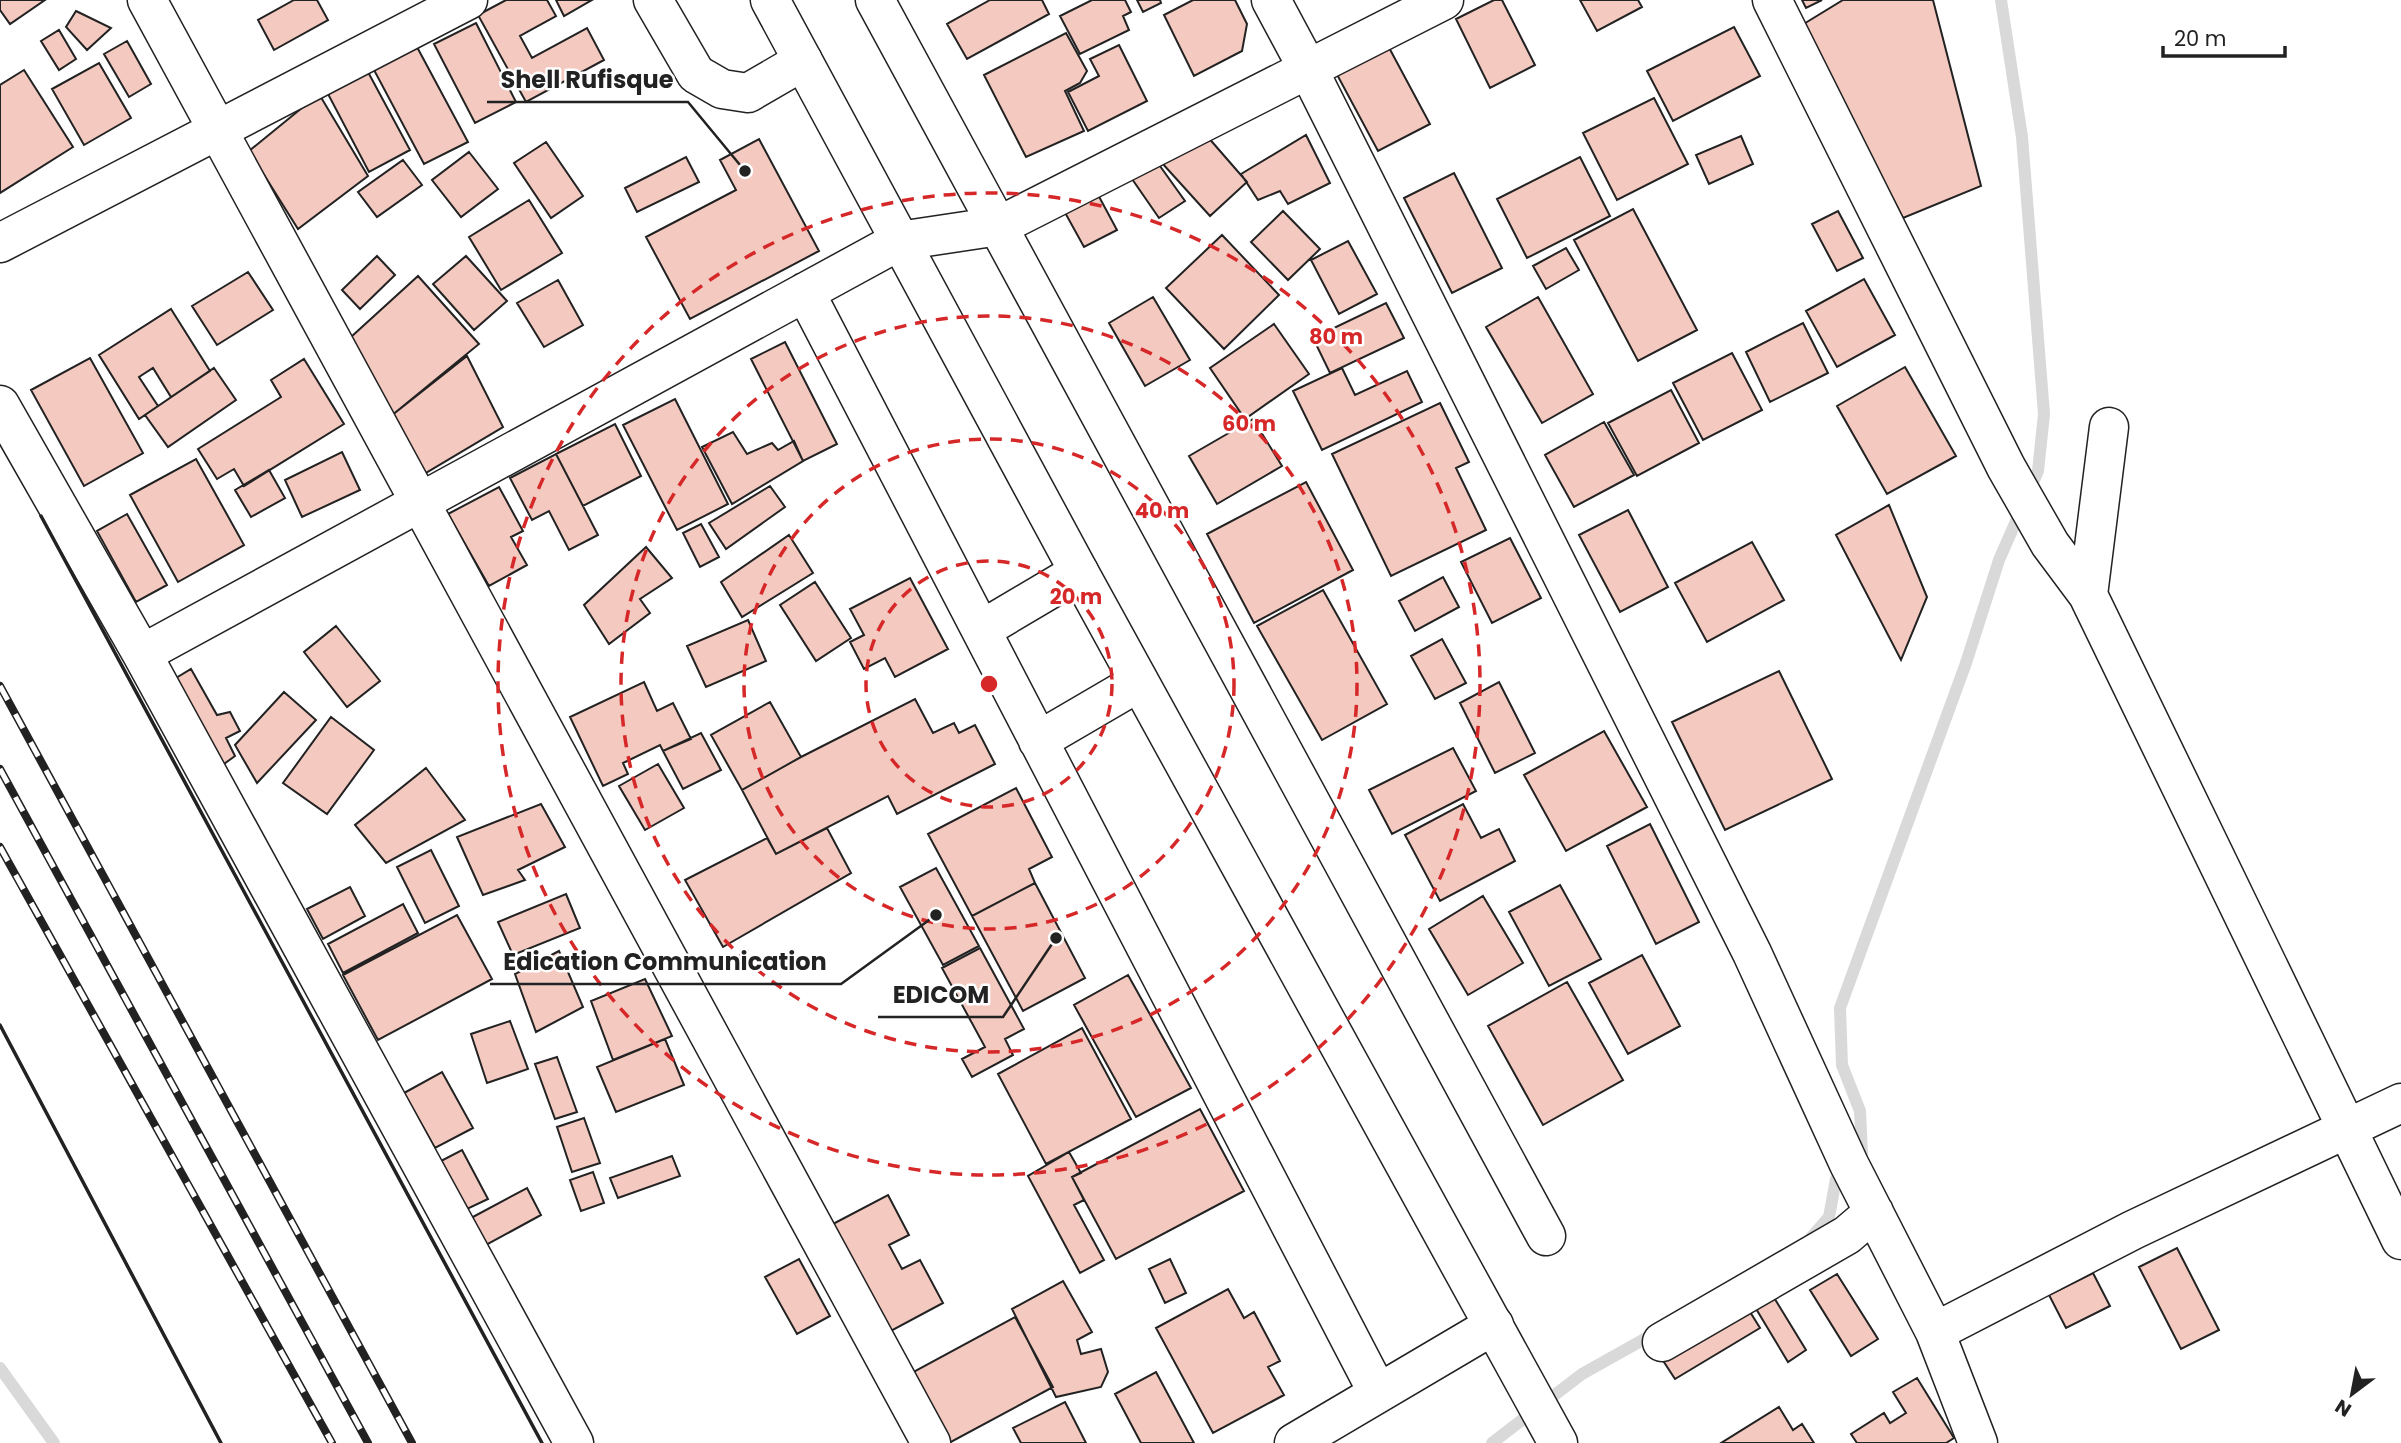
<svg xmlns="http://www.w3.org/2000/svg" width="2401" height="1443" viewBox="0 0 2401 1443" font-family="Poppins,sans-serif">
<rect width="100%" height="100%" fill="#fff"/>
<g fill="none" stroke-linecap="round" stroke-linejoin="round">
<path stroke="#d9d9d9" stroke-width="12" d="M1809 1240 1829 1217 1836 1179 1862 1154 1860 1111 1842 1065 1840 1008 1966 663 1999 560 2038 471 2044 414 2022 137 2001 0
M0 1368 54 1443
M1492 1443 1582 1374 1657 1332"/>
</g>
<path fill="#f3c9c0" stroke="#222" stroke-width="2" d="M0 0H45L10 24 0 10Z
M294 0H317L328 20 274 50 258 20Z
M506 0H547L556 16 520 36 532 58 587 28 604 60 526 102 478 15Z
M556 0H592L564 16Z
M990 0H1042L1049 14 967 59 947 24Z
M1092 0H1125L1131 12 1123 16 1129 30 1080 54 1060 16Z
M1137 0H1160L1161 3 1143 12Z
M1193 0H1235L1247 24 1242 51 1194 76 1164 15Z
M1494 0H1502L1535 65 1490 88 1456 19Z
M1580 0H1638L1642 7 1597 31Z
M1802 0H1822L1806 8Z
M1843 0H1933L1981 186 1903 218 1802 25Z
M76 11 111 28 87 50 66 27Z
M476 23 516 102 475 123 434 44Z
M1734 27 1760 76 1673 121 1647 71Z
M59 30 76 59 59 70 41 41Z
M1066 33 1087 71 1080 83 1065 91 1084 131 1026 157 984 75Z
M127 41 151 84 129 97 104 54Z
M1386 42 1430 124 1378 151 1334 69Z
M1119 45 1147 101 1088 131 1068 92 1099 76 1090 59Z
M417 47 468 142 424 164 374 70Z
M99 63 131 118 84 145 52 89Z
M24 70 73 147 0 193V85Z
M368 72 410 150 369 172 328 94Z
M319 94 368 176 298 229 249 151Z
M1654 98 1688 164 1617 200 1583 133Z
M1200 128 1247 182 1210 216 1162 163Z
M1306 135 1330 183 1288 204 1280 191 1258 200 1241 174Z
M1741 136 1753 164 1709 184 1696 155Z
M759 139 819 251 690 319 646 237 736 190 720 160Z
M546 142 583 196 551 218 514 163Z
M469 152 498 189 461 217 432 180Z
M686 157 699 182 637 212 625 188Z
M1580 157 1610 216 1527 258 1497 199Z
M1155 159 1185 201 1159 218 1130 176Z
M403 160 422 185 377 217 358 192Z
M1454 173 1502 268 1452 293 1404 198Z
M1096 191 1117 230 1084 247 1063 209Z
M529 200 562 253 501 290 469 237Z
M1633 209 1697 330 1638 361 1574 240Z
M1283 211 1320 249 1288 280 1251 242Z
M1838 211 1863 258 1837 271 1812 224Z
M1222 235 1279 295 1224 349 1166 288Z
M1348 241 1377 294 1339 314 1311 260Z
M1566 248 1579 270 1546 289 1533 266Z
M377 256 395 275 360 309 342 290Z
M466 256 507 301 474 330 433 284Z
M248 272 273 310 217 345 192 306Z
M418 276 479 344 391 416 351 337Z
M1864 279 1895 335 1837 367 1806 311Z
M558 280 583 325 544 347 517 303Z
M1153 297 1190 360 1145 386 1109 323Z
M1538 297 1593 394 1542 423 1486 327Z
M1386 303 1404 338 1330 373 1313 338Z
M171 309 210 371 171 397 153 368 139 377 158 406 139 419 99 355Z
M1803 323 1828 373 1770 402 1746 352Z
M1274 324 1309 374 1245 419 1210 368Z
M785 342 837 444 803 461 751 359Z
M1732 353 1762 410 1703 440 1673 383Z
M467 356 503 427 424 474 391 416Z
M90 358 143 453 84 486 31 390Z
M304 359 344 424 244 486 234 469 217 479 198 449 281 397 271 380Z
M1905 367 1956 456 1887 494 1837 406Z
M214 368 236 400 168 447 145 415Z
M1342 368 1355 395 1407 371 1422 402 1322 450 1293 391Z
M1671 390 1699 443 1637 476 1608 423Z
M675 399 728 504 677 530 623 425Z
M1440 403 1469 462 1456 468 1486 530 1391 576 1332 454Z
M1253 419 1282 466 1217 504 1189 456Z
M1604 422 1634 475 1574 507 1545 455Z
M615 424 641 476 583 506 556 454Z
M733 432 747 454 772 443 778 450 794 441 803 461 732 504 702 447Z
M342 452 360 490 302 517 285 480Z
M556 454 598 535 569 550 549 511 532 520 510 478Z
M196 459 244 545 178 582 130 495Z
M269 470 285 498 251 517 235 490Z
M1306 482 1353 570 1254 623 1207 534Z
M770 486 785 507 726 549 709 523Z
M499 487 523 531 511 537 527 565 489 586 448 514Z
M1889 505 1927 597 1901 660 1836 535Z
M1628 510 1668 587 1620 612 1579 535Z
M127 514 167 585 136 602 97 531Z
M701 524 719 557 700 567 683 533Z
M789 535 813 573 742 617 721 582Z
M1510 538 1541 598 1492 623 1461 562Z
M1752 542 1784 600 1707 642 1675 583Z
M646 547 672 578 640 599 650 613 609 644 584 605Z
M1443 577 1459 607 1415 631 1399 601Z
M910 578 948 649 895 677 885 658 864 669 850 642 864 635 850 609Z
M815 582 851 638 816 661 780 605Z
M1323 590 1387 704 1322 740 1257 626Z
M748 620 766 661 706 687 687 646Z
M336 626 380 681 347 707 304 652Z
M1442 639 1466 683 1435 699 1411 656Z
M191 669 217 715 230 712 240 731 226 738 235 756 217 769 171 681Z
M1779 671 1832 779 1725 830 1672 722Z
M644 682 657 711 673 703 691 739 663 751 660 745 623 763 628 774 603 786 570 717Z
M1499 682 1535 753 1495 773 1460 703Z
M284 692 316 720 257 783 235 745Z
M915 699 933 733 954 723 959 733 975 725 995 764 897 814 888 796 776 854 742 790 801 757Z
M770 702 801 757 742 790 711 735Z
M331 717 374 750 327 814 283 783Z
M1604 731 1647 807 1566 851 1524 775Z
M701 733 721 770 683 789 663 751Z
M1453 748 1476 791 1392 834 1369 790Z
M658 764 684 808 645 830 619 786Z
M426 768 465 820 386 863 355 825Z
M1016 788 1052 857 1029 869 1035 883 972 916 928 834Z
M541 804 565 847 518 870 525 880 483 895 457 837Z
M1463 804 1481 838 1499 829 1515 861 1440 901 1405 835Z
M1650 824 1699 922 1656 944 1607 846Z
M827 828 851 873 723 947 685 880 767 838 776 854Z
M431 850 459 906 425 923 397 867Z
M936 868 979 946 943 965 900 887Z
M1035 883 1085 978 1023 1011 972 916Z
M1560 885 1601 959 1549 986 1509 912Z
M350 887 365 916 323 939 307 909Z
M566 894 580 928 513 955 498 922Z
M1483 896 1523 963 1468 995 1429 929Z
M403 904 418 933 343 973 328 944Z
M457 915 492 979 378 1040 343 975Z
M980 948 1024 1029 1005 1039 1013 1055 972 1077 962 1059 985 1047 942 968Z
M559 951 583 1007 536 1032 515 974Z
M1642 955 1680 1026 1628 1054 1589 983Z
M1128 975 1191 1088 1136 1117 1074 1005Z
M645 979 672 1036 613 1060 591 1001Z
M1567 982 1623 1080 1543 1125 1488 1026Z
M510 1021 528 1069 487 1083 471 1034Z
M1082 1028 1131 1119 1046 1164 998 1074Z
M665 1039 684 1085 616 1112 597 1067Z
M557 1057 577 1112 555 1119 535 1064Z
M442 1072 473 1128 435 1148 404 1093Z
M1200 1109 1244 1191 1116 1259 1072 1177Z
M584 1118 600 1163 572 1172 557 1127Z
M462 1150 488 1199 467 1209 441 1161Z
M1069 1152 1081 1173 1072 1177 1084 1200 1074 1205 1104 1260 1080 1273 1028 1176Z
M672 1156 680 1176 618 1198 610 1178Z
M593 1172 604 1203 581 1211 570 1180Z
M527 1188 541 1215 486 1245 471 1218Z
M888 1195 909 1235 889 1245 902 1269 920 1260 943 1303 889 1332 831 1225Z
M2177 1248 2219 1330 2181 1349 2139 1267Z
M799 1259 830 1316 797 1334 765 1277Z
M1170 1259 1186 1293 1165 1303 1149 1269Z
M2093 1273 2110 1306 2066 1328 2049 1295Z
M1837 1274 1878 1339 1851 1356 1810 1290Z
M1063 1281 1092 1332 1077 1340 1081 1354 1101 1349 1108 1372 1101 1387 1056 1397 1012 1309Z
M1228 1289 1244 1318 1254 1312 1280 1361 1268 1367 1284 1395 1213 1433 1156 1328Z
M1773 1296 1806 1350 1788 1362 1755 1307Z
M1747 1307 1760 1328 1675 1379 1662 1359Z
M1015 1317 1053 1387 949 1443 904 1377Z
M1156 1372 1194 1443H1141L1115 1394Z
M1917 1378 1954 1438 1946 1443H1857L1851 1434 1884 1413 1890 1423 1906 1413 1893 1392Z
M1065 1402 1086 1443H1021L1013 1428Z
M1779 1407 1793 1430 1802 1424 1814 1443H1721Z"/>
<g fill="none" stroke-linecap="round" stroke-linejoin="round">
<g stroke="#222" stroke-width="41">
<path id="minor" d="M147 0 931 1443
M653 0 696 74 722 89 748 93 803 61
M875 0 1546 1236
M1271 0 1308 69 1752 953 1849 1164 1935 1332 1978 1443
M1772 0 2006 467 2050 544 2088 595 2401 1240
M0 243 468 0
M805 292 1378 1393
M0 405 142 654 574 1443
M2088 595 2109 427
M981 630 1079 572
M142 654 899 241 999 226 1444 0
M1038 741 1139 682
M1935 1332 2133 1230 2401 1103
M1662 1342 1847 1235 1874 1212
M1294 1443 1494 1325"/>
</g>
<g stroke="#222" stroke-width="41">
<path id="highway" d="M770 0 1079 572 1558 1443"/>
</g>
<use href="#minor" stroke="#fff" stroke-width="38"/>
<use href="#highway" stroke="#fff" stroke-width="38"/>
<g stroke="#222" stroke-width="8">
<path id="rail" d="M0 686 412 1443
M0 769 368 1443
M0 847 332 1443"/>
</g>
<use href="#rail" stroke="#fff" stroke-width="5" stroke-dasharray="16" stroke-linecap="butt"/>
<path stroke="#222" stroke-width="3.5" d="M41 516 542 1443
M0 1025 221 1443"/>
</g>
<g fill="none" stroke="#d62828" stroke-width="3.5" stroke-dasharray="12 9">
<circle cx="989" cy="684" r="123"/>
<circle cx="989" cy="684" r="245"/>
<circle cx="989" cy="684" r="368"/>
<circle cx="989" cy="684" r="491"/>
</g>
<circle cx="989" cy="684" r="10" fill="#d62828" stroke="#fff" stroke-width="3.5"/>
<g font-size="21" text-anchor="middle" font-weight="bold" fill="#d62828" stroke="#fff" stroke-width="5" stroke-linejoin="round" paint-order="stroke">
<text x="1336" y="344">80 m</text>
<text x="1249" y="431">60 m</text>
<text x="1162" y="518">40 m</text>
<text x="1076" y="604">20 m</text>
</g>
<path fill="none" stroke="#222" stroke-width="2.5" d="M745 171L688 102H487M936 915L841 984H490M1056 938L1003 1017H878"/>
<g fill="#222" stroke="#fff" stroke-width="2.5">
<circle cx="745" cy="171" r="7"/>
<circle cx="936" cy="915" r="7"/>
<circle cx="1056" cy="938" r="7"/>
</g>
<g font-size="24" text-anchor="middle" font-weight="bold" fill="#222" stroke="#fff" stroke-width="5" stroke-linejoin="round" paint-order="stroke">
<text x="587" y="88">Shell Rufisque</text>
<text x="665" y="970">Edication Communication</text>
<text x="941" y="1003">EDICOM</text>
</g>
<g transform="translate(2352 1394) rotate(212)" stroke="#ffffff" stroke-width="5" paint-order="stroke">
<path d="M0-5L12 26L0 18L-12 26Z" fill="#222222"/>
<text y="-10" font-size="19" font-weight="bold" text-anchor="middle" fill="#222222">N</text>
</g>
<path d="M2163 46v10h122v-10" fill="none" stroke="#222222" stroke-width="3.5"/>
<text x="2174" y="46" font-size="21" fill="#222222" stroke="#ffffff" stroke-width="5" paint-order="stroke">20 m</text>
</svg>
